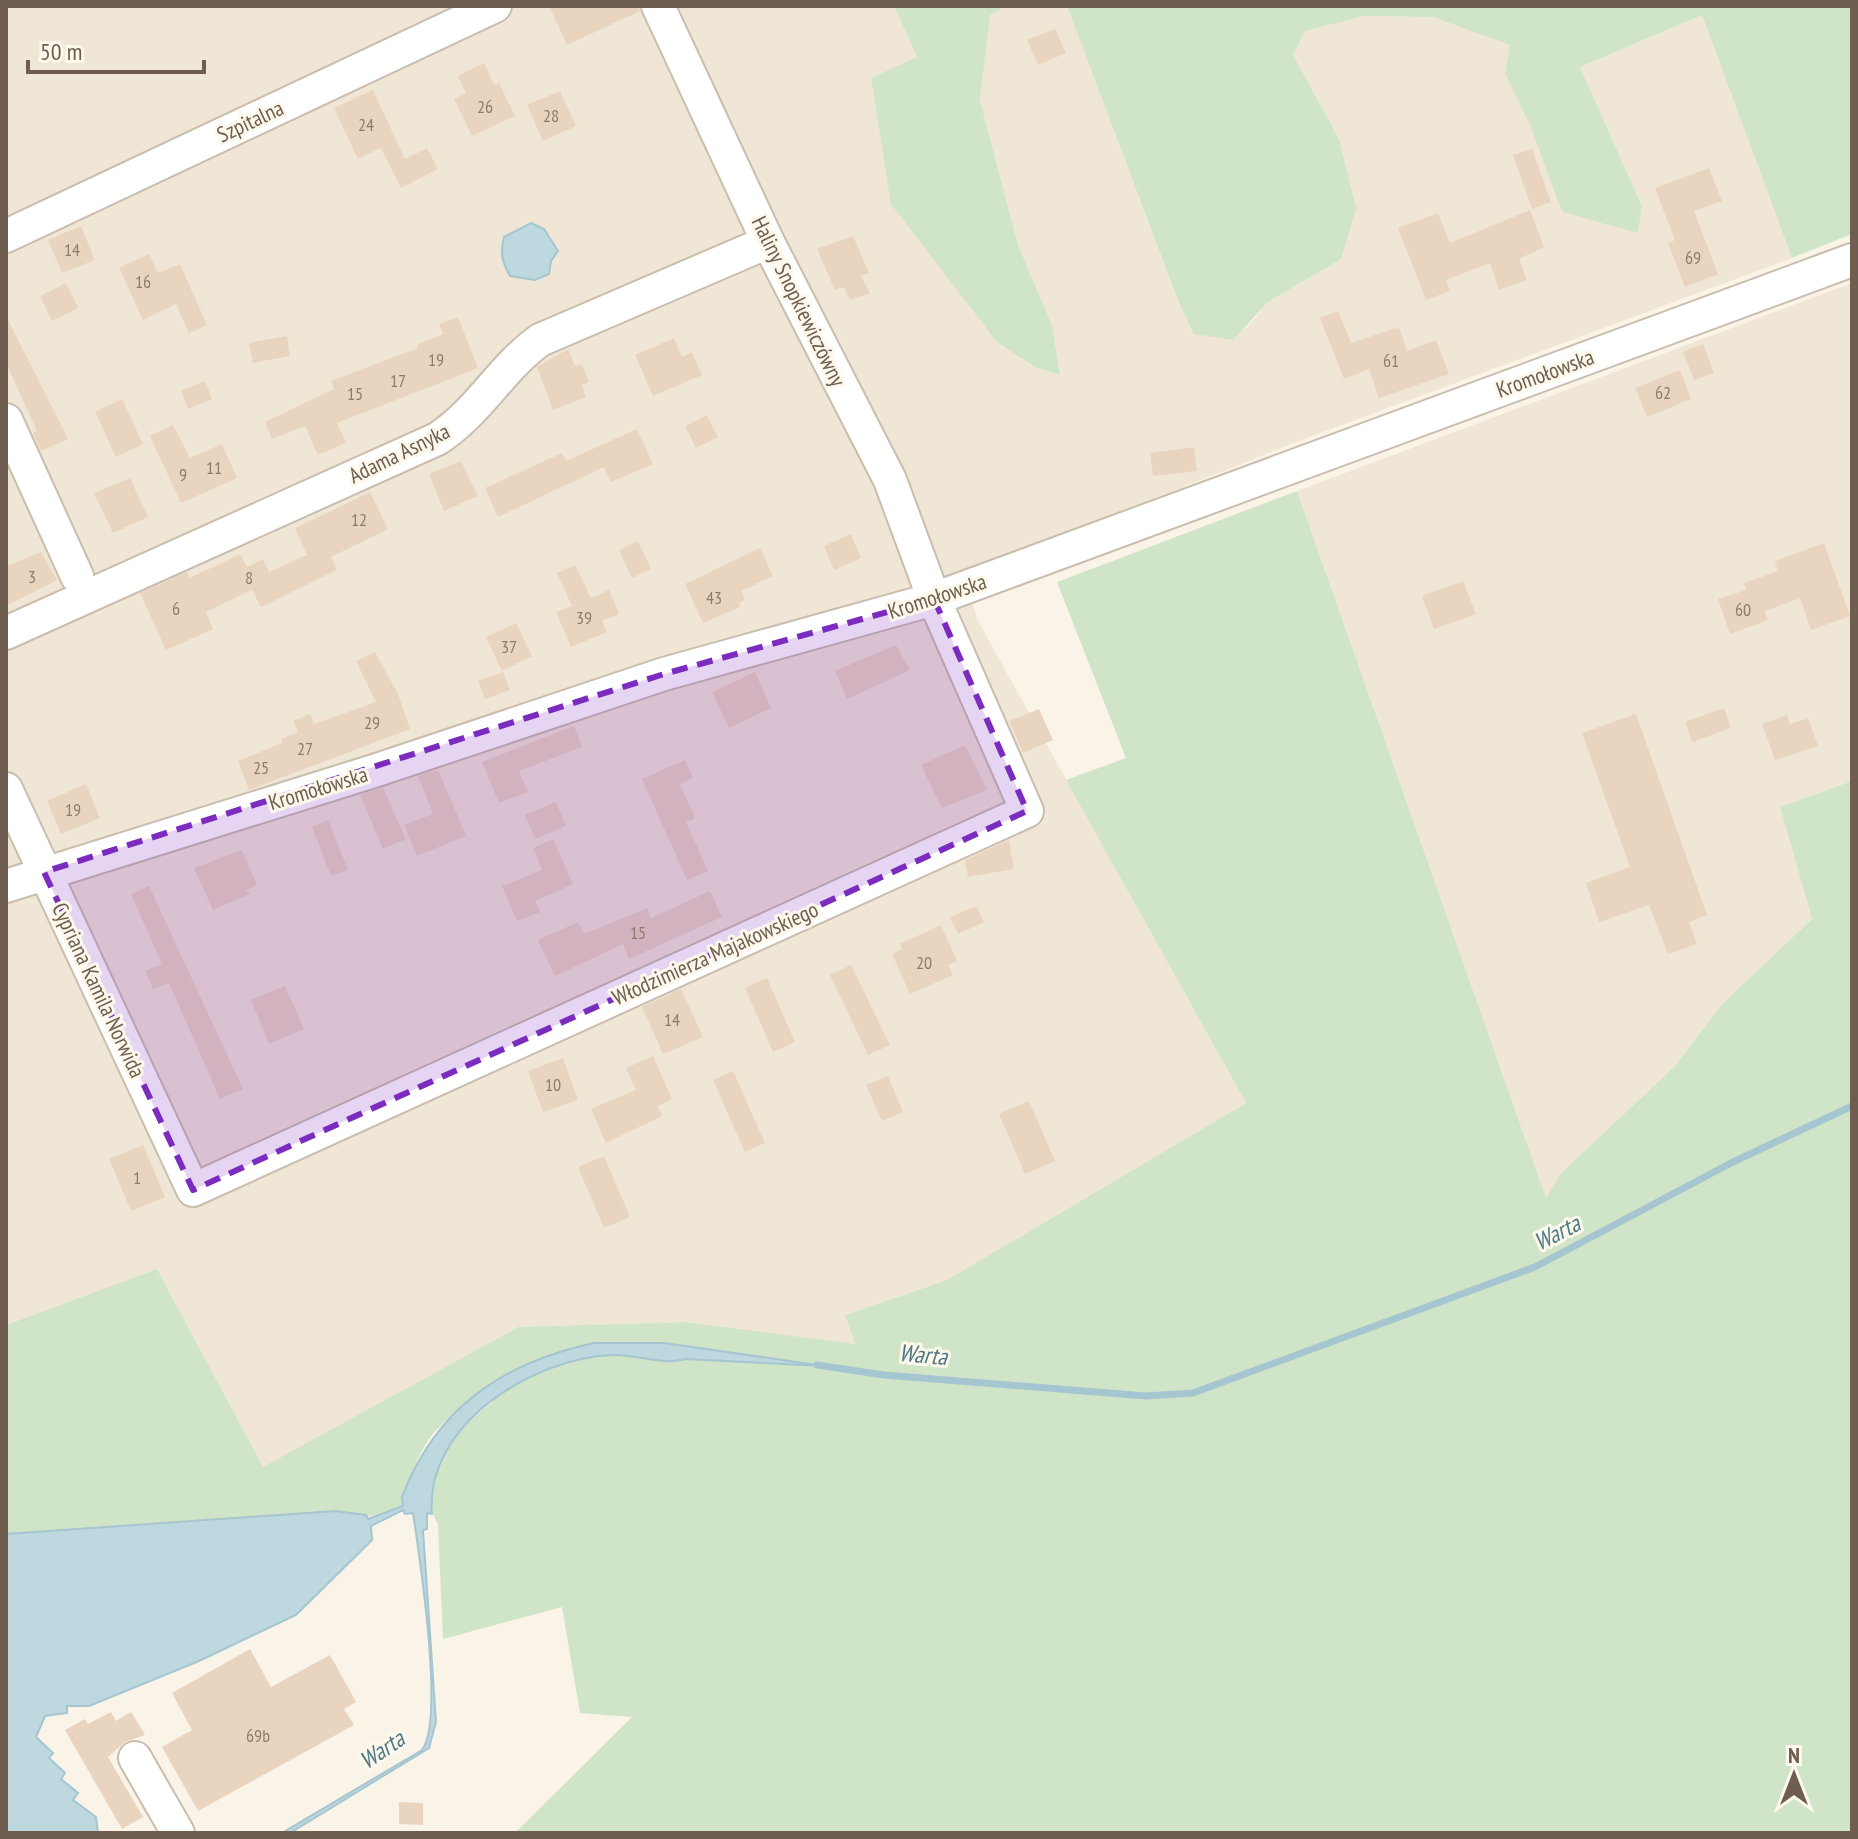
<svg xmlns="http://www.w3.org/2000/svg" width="1858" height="1839" viewBox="0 0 1858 1839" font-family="'PT Sans Narrow',sans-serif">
<rect width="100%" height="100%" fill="#f9f4e7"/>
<path fill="#f0e6d6" d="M6 6H894L1060 375 1052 325 1018 245 980 100 990 14 1006 6H1067L1178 302 1195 334 1247 328 1268 302 1341 259 1339 139 1293 56 1305 31 1364 16 1433 17 1511 45 1505 74 1529 123 1562 212 1638 232 1642 205 1580 67 1702 15 1792 258 1299 441 962 575 978 621 1246 1103 947 1280 845 1315 855 1345 685 1322 518 1327 263 1468 157 1269 6 1325Z
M1852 283V781L1780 807 1812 919 1724 1002 1674 1067 1562 1172 1546 1199 1297 491Z"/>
<path fill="#d0e5c7" d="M894 6H1006L990 15 980 100 1018 245 1052 325 1060 375 1035 367 997 342 891 204 871 78 917 57Z
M1067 6H1852V234L1792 258 1702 15 1580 67 1642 206 1638 233 1562 212 1529 123 1505 74 1510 45 1433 17 1364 16 1305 31 1293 55 1339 139 1356 208 1341 259 1268 302 1233 340 1194 334 1178 301Z
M1297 491 1546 1198 1562 1172 1674 1067 1724 1002 1812 919 1780 807 1852 781V1833H515L632 1717 580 1713 562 1607 443 1639 438 1524C411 1478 460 1426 494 1401 481 1406 464 1410 452 1417 422 1435 411 1474 403 1506 373 1519 366 1518 335 1511L6 1534V1325L157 1269 263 1467 518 1327 685 1322 855 1344 845 1315 947 1280 1246 1103 1066 780 1126 758 1057 582Z"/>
<path fill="#bed8e0" stroke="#a5c5d0" stroke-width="2" d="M531 223 544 229 558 251 551 261 549 274 535 280 510 276C502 262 500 253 504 237Z
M594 1343H664L824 1366 685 1359C663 1366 636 1354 612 1355 532 1358 424 1426 432 1514L427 1513V1529L423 1530 436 1722 429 1748 290 1833H282L422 1750C445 1720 419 1553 413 1513L405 1514 403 1510 371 1526 372 1540 296 1615 199 1661 89 1706H67V1713L45 1716 36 1737 53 1753 49 1758 65 1773 61 1779 78 1793 73 1800 96 1817 98 1833H6V1534L335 1511 366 1515 368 1519 403 1506 402 1497C436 1408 502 1363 594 1343Z"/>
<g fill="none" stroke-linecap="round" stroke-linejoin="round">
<path stroke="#a5c5d0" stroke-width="7" d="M817 1365 884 1375 1146 1396 1193 1393 1535 1267 1731 1163 1852 1106"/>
</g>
<path fill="#e9d4c0" d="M549 6H639L640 11 567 45Z
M1055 29 1066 53 1038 65 1027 40Z
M484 63 494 85 499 83 515 116 472 136 454 99 466 93 458 76Z
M373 90 405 159 427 148 438 169 401 188 381 148 358 159 334 108Z
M560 91 576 126 543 141 527 105Z
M1532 149 1551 202 1532 209 1513 155Z
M1709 168 1722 201 1694 211 1718 274 1685 287 1668 243 1675 240 1655 188Z
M1530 210 1544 247 1519 259 1527 280 1499 290 1490 263 1446 280 1450 291 1426 300 1398 228 1438 213 1450 243Z
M81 226 95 260 62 273 48 240Z
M853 236 869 273 861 276 870 293 850 300 844 287 835 290 817 249Z
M149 254 158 273 180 264 207 325 189 333 176 304 143 320 119 268Z
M66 283 78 308 52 321 40 296Z
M1338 311 1351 343 1399 327 1407 351 1436 340 1449 374 1379 398 1369 369 1344 379 1320 318Z
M6 316 68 439 41 451 33 433 37 431 6 363Z
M458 317 478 368 337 423 346 443 318 455 305 426 272 439 265 422 334 389 331 381 418 348 417 345 443 334 439 324Z
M287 336 290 356 253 363 249 343Z
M674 338 682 357 692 352 702 375 653 396 635 355Z
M1703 344 1714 373 1694 380 1683 352Z
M568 349 575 366 582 364 589 382 582 385 586 397 553 410 537 367Z
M1680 370 1691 399 1647 417 1635 388Z
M205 381 212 399 188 409 181 391Z
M122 399 143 444 116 457 95 412Z
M707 415 718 437 696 448 685 426Z
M173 425 190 458 222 444 237 478 181 503 150 436Z
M637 429 653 464 611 482 604 467 498 517 485 488 562 453 566 461Z
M1194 447 1197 471 1153 476 1150 453Z
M461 461 478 496 444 511 429 474Z
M130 478 148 517 113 533 94 493Z
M370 492 388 529 331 557 337 570 261 607 252 590 206 612 213 629 166 650 140 593 187 572 190 578 240 554 247 567 263 559 269 572 307 555 295 528Z
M851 534 861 558 834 570 824 546Z
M638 541 651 569 632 578 619 550Z
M1824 543 1850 616 1811 630 1800 598 1765 611 1768 620 1730 634 1718 599 1746 590 1744 583 1778 571 1775 561Z
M760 548 773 576 741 591 745 600 739 603 740 607 703 623 685 584Z
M41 552 57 580 6 606V566Z
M575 565 591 598 609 590 619 614 602 621 607 632 571 647 556 612 572 606 557 573Z
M1463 581 1476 614 1434 629 1422 596Z
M516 623 532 656 502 671 486 637Z
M896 645 910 670 847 699 835 671Z
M375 652 398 694 410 729 249 790 238 761 282 743 281 739 298 732 293 721 310 714 314 724 376 702 356 661Z
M503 672 510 690 485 699 478 681Z
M755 672 771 708 729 728 712 692Z
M1724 708 1731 728 1692 742 1685 722Z
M1039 709 1053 740 1023 753 1009 721Z
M1636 714 1707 915 1689 922 1697 944 1668 954 1649 905 1599 922 1586 883 1630 867 1582 733Z
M1787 715 1790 724 1808 718 1818 746 1775 760 1762 724Z
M574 726 582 747 519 771 528 792 499 803 482 762Z
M965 745 987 790 942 808 921 765Z
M685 760 693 778 680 784 695 818 686 822 708 871 687 880 642 779Z
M438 770 466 836 417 856 404 825 433 814 418 776Z
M86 784 100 818 61 834 47 801Z
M383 788 406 839 383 849 360 795Z
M556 802 566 826 535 839 525 815Z
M328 820 348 870 331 876 312 827Z
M553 839 573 884 535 901 540 912 517 921 502 886 542 870 533 848Z
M1009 840 1014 869 968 877 965 860Z
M242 850 257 885 247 890 249 894 213 910 194 868Z
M149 886 243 1089 220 1099 169 983 153 989 145 971 162 964 131 894Z
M710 891 722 917 629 959 623 944 555 976 538 940 578 922 584 934 647 908 651 918Z
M976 906 984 922 958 934 950 917Z
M941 925 957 961 948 965 953 975 910 994 892 954 902 949 900 944Z
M851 965 890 1045 868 1055 830 975Z
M767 978 795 1042 773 1052 745 988Z
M285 986 304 1029 269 1044 251 1000Z
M681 989 703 1037 663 1054 642 1007Z
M653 1056 672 1099 658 1106 662 1116 606 1143 591 1109 636 1090 626 1068Z
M563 1058 578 1100 543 1112 528 1071Z
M733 1071 765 1143 745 1152 713 1080Z
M888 1076 903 1112 882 1121 866 1085Z
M1029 1101 1055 1161 1025 1174 999 1114Z
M143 1145 165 1197 131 1211 109 1159Z
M604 1156 630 1217 604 1228 578 1167Z
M250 1649 271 1687 330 1655 356 1702 344 1709 354 1725 198 1811 162 1747 192 1730 172 1693Z
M111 1712 116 1721 131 1712 145 1735 125 1742 108 1757 143 1817 122 1829 65 1730 85 1719 88 1724Z
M399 1802 423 1803V1825L399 1824Z"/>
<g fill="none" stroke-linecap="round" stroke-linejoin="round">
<g stroke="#c9bdae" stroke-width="36">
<path id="minor" d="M6 236 495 6
M6 420 77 576
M6 633 437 439C478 413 501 368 540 340L768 242
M6 789 193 1190 1027 811 934 599 890 480 768 242 658 6
M6 886 377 770 664 674 934 599 1852 260
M135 1758 178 1833"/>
</g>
<use href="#minor" stroke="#fff" stroke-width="32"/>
</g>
<path fill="#7b2cbf" fill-opacity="0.2" stroke="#7b2cbf" stroke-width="6" stroke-dasharray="16 10" stroke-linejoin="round" d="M934 599 1027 811 193 1190 44 872 664 674Z"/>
<g text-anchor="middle" stroke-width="6" stroke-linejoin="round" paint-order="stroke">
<g font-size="18" fill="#8e7c6b">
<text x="485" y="113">26</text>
<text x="551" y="122">28</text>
<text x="366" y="131">24</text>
<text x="72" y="256">14</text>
<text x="1693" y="264">69</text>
<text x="143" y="288">16</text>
<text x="436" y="366">19</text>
<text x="1391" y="367">61</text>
<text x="398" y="387">17</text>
<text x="1663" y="399">62</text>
<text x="355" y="400">15</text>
<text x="214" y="474">11</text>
<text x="183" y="481">9</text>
<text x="359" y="526">12</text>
<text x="32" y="583">3</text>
<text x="249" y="584">8</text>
<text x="714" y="604">43</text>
<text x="176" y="615">6</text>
<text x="1743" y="616">60</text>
<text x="584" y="624">39</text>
<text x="509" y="653">37</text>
<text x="372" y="729">29</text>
<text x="305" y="755">27</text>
<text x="261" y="774">25</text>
<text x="73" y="816">19</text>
<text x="638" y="939">15</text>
<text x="924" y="969">20</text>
<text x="672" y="1026">14</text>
<text x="553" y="1091">10</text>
<text x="137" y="1184">1</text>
<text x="258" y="1742">69b</text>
</g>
<g font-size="22" fill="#6f5e4f" stroke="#fcf8ec">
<text transform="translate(250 121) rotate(-25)" y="8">Szpitalna</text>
<text transform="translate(799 301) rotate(64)" y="8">Haliny Snopkiewiczówny</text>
<text transform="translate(1545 373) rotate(-20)" y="8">Kromołowska</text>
<text transform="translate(399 453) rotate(-26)" y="8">Adama Asnyka</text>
<text transform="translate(937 596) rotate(-18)" y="8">Kromołowska</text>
<text transform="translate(318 788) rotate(-17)" y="8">Kromołowska</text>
<text transform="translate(715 953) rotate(-24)" y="8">Włodzimierza Majakowskiego</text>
<text transform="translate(99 990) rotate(65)" y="8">Cypriana Kamila Norwida</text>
</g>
<g font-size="24" font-style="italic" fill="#4f7886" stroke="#fcf8ec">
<text transform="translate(1557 1233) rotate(-27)" y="8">Warta</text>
<text transform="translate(923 1355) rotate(5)" y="8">Warta</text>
<text transform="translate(382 1750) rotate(-34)" y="8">Warta</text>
</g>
</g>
<rect width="1858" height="1839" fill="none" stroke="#6f5e4f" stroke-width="16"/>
<g transform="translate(1794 1775)" stroke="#fcf8ec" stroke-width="6" paint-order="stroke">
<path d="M0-6L14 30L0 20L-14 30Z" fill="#6f5e4f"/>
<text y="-12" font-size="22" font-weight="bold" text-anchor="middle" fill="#6f5e4f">N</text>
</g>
<path d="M28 60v12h176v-12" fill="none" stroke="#6f5e4f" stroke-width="4"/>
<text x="40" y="60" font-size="24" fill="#6f5e4f" stroke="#fcf8ec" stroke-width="6" paint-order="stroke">50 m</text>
</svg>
